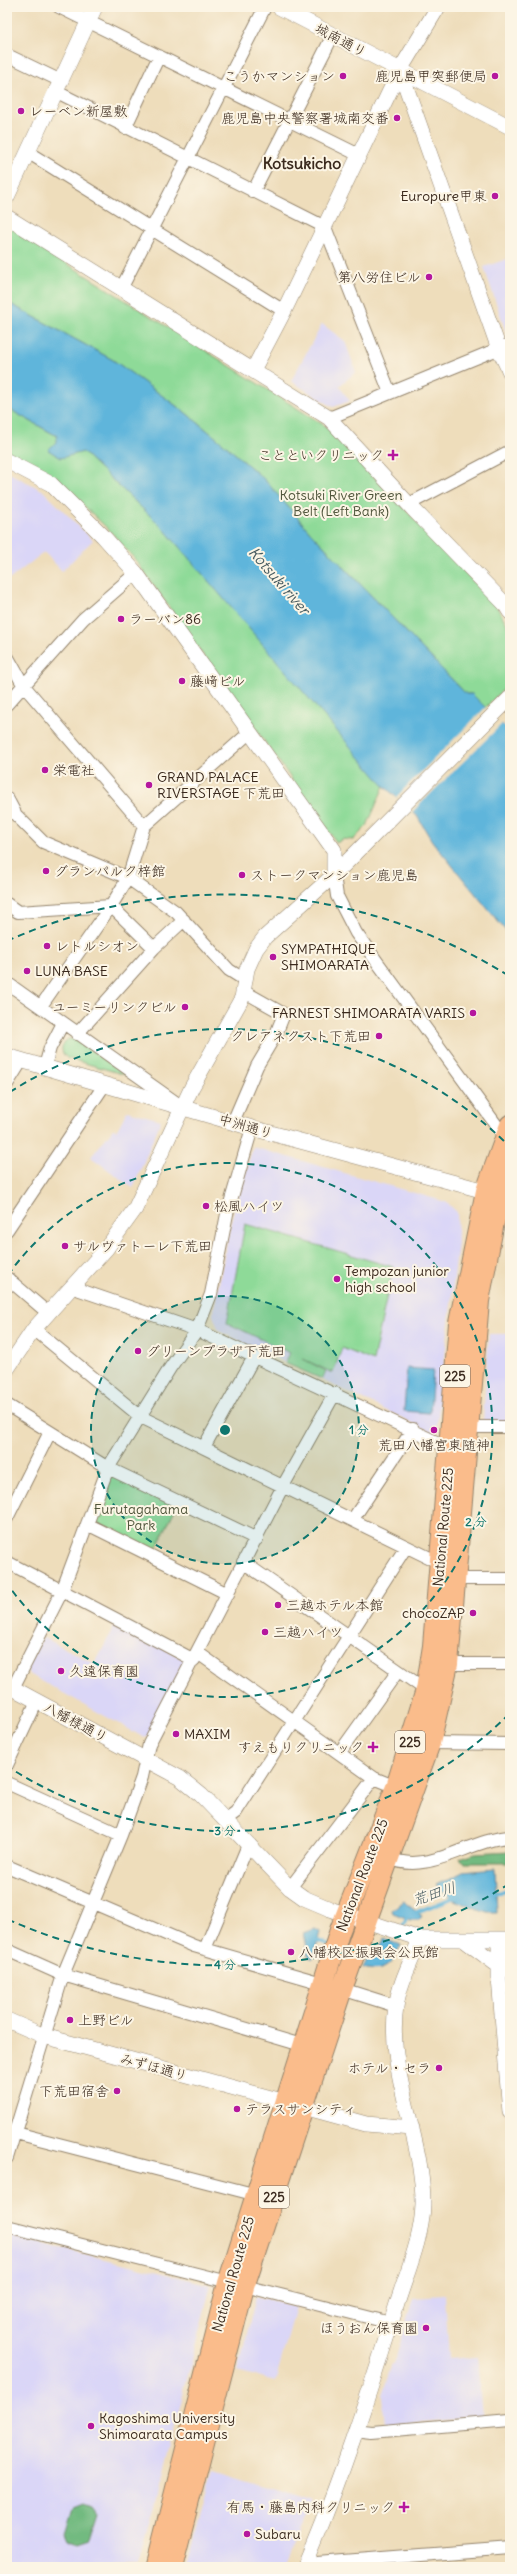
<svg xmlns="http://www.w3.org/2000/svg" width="517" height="2574" viewBox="0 0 517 2574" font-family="Delius,'Klee One',sans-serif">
<rect width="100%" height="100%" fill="#fcf5e5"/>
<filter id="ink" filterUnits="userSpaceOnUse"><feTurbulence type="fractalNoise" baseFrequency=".025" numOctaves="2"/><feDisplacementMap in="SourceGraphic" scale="8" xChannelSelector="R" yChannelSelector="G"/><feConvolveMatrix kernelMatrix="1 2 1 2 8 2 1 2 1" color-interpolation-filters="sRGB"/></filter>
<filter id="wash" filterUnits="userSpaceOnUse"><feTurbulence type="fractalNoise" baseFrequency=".012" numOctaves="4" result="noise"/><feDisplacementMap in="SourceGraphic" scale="16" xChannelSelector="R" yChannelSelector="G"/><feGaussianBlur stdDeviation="0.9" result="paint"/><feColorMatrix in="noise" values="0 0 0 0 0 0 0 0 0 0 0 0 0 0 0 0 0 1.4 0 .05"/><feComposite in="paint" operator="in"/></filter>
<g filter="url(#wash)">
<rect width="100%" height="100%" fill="#edb"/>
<path fill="#dad6f7" d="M510 258V337L508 338 484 267Z
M322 324 345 341 356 372 339 386 350 401 333 407 291 381Z
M7 472 42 490 93 540 62 571 44 552 10 579 7 577Z
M127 1111 161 1120 133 1188 91 1157 113 1129 117 1130Z
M253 1147 446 1202 457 1212 458 1243 436 1434 219 1331 213 1315 231 1221Z
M489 1334H510V1422H483Z
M116 1623 185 1660V1667L149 1735 143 1737 29 1674 26 1668 43 1637 95 1664Z
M7 2235 211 2285 139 2567H7Z
M445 2295 449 2359 478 2357 483 2417 385 2425 382 2395 392 2364H394L414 2297Z
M256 2296 296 2307 275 2382 238 2371Z
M212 2470 313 2500 285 2567H187Z"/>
<path fill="#8eda98" stroke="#64825b" d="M7 226 327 427 495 604 510 629V683L485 708 472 694H466L310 532 264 479 225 445 186 413 113 360 7 302Z
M7 408 57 436 56 442 83 452 163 528 383 782 384 786 367 826 353 840 342 839 337 843 134 558 108 529 53 476 7 452Z
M68 1039H76L126 1075 67 1058C60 1052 60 1045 68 1039Z
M245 1224 393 1267 373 1361 342 1348 333 1373 301 1358 326 1371 322 1379 285 1363 290 1353 227 1323Z
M114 1474 177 1505 154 1553 96 1523 94 1516 110 1476Z"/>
<path fill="#72ba80" stroke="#56724f" d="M510 1851V1863H464L460 1858 475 1853Z
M83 2504 91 2507 97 2515 89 2540 77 2544 68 2540 65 2533 73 2508Z"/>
<path fill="#5eb5db" stroke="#4c707c" d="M7 302 113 360 186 413 225 445 264 479 310 532 466 694H472L510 732V936L432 841 417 816 384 786 163 528 83 452 61 458 48 450 56 442 57 436 7 408Z
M407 1368 433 1370 430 1413 404 1411Z
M495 1869 497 1912H487L454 1900 436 1885 463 1872Z
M403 1901 422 1916 419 1920H411L393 1913 392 1910Z
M315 1929 320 1932 313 1959 309 1957 304 1933Z
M384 1939 400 1945C393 1964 385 1974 363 1968L370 1951 376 1952Z"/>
<path fill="#edb" d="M487 706 503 723 411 813 396 797Z"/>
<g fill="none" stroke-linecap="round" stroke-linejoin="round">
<path stroke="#5eb5db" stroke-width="3.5" d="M493 1893 510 1891
M414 1913 455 1897
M401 1929 408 1915
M314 1939 329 1945"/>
</g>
</g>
<g filter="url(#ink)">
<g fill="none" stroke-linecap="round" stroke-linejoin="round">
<g stroke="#94846c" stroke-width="14">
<path id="minor" d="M59 7 359 155
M7 55 61 81
M57 92 325 227 390 393
M125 128 159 56
M29 153 284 311
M253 192 333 35
M121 289 265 7
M329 418 510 344
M409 504 510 451
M7 656 24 686 144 826
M7 704 83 619 136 573
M7 798 16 815 43 842 128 878 176 912 229 970 245 980
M334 875 337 896 356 933 505 1137
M7 904 18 912 111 906 154 948
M7 983 178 1104
M41 1006 111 906 128 878 144 826 249 733
M77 1034 154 948 184 920
M45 1066 50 1048 63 1023
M7 1084 22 1060
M233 1122 257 1066 276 1034 284 1014 243 991
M7 1230 105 1084
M7 1278 48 1313
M71 1287 197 1330 449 1448
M34 1329 141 1417 440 1563 457 1579H510
M7 1405 108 1468 257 1539
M469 1427H510
M204 1447 254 1357
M7 1518 50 1432
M353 1519 413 1429
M87 1524 228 1594
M7 1562 194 1660
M243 1562 426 1690
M198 1653 374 1778 396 1787
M448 1664H510
M13 1688 62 1591 108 1468 170 1368 197 1330 211 1294 227 1214 252 1128
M430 1743 510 1744
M340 1752 398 1671
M7 1765 37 1701
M7 1783 121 1835
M225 1820 236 1812 406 1547
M389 1858C429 1876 469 1839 510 1837
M7 1866 194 1946 322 1983
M290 1888 374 1778
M205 1949 248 1845
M7 1950 63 1975 305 2046
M342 1989 396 2006
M8 2131 257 2195
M7 2158 63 1975 121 1835 142 1777 149 1744 283 1486 335 1393
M7 2226 391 2323
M355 2430 372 2432 510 2420
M305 2564 510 2548"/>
</g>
<g stroke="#94846c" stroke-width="16">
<path id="tertiary" d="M279 7 510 127
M400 70 499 349 510 372
M7 197 95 7
M7 217 329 418 413 509 505 604 510 612
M253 370 284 311 400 70 438 7
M7 461 51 484 103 536 136 573 334 850V875
M7 1056 252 1128 496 1194
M7 1369 34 1329 106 1249 135 1209 192 1087 242 998 247 969 256 949 265 937 334 875 510 698
M7 1685 180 1778 201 1795 290 1888 304 1898 330 1909 420 1939H510
M463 1939 499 1966
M499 1939V1978L510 2112
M502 1948 510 1970
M7 2020 44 2036 366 2124 412 2128
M304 2567C340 2483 369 2394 396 2307 406 2274 422 2239 423 2205 424 2140 386 2070 396 2007 399 1984 412 1960 420 1939"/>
</g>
<g stroke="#94846c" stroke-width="22">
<path id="trunk" d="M156 2567 228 2283 340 1930 396 1787 426 1690 433 1646 459 1323 486 1191 510 1125
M172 2567 244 2287 342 1989 430 1743 448 1664 479 1301 494 1222 510 1169"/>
</g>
<use href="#minor" stroke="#fff" stroke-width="12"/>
<use href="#tertiary" stroke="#fff" stroke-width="15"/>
<use href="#trunk" stroke="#fabc8b" stroke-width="20"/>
</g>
</g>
<circle cx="225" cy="1430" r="134" fill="#0f766e" fill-opacity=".12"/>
<g fill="none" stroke="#0f766e" stroke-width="2" stroke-dasharray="7 5">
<circle cx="225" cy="1430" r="134"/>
<path d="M8 1275A267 267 0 1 1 8 1585"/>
<path d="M509 1714A401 401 0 0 1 10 1768M10 1092A401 401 0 0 1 509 1146"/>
<path d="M509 1884A535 535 0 0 1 7 1919M7 941A535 535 0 0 1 509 976"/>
</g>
<g fill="#b5179e" stroke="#fcf5e5" stroke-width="1.5">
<circle cx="343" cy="76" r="4"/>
<circle cx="495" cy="76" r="4"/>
<circle cx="21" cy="111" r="4"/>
<circle cx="397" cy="118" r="4"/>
<circle cx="495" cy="196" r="4"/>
<circle cx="429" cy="277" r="4"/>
<path d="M391 449h4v4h4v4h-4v4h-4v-4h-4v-4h4z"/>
<circle cx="121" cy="619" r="4"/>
<circle cx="182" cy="681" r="4"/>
<circle cx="45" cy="770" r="4"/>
<circle cx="149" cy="785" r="4"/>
<circle cx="46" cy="871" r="4"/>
<circle cx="242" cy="875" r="4"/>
<circle cx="47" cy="946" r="4"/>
<circle cx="273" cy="957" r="4"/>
<circle cx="27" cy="971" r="4"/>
<circle cx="185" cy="1007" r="4"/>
<circle cx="473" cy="1013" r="4"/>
<circle cx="379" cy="1036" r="4"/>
<circle cx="206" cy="1206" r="4"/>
<circle cx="65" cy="1246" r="4"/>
<circle cx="337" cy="1279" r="4"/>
<circle cx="138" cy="1351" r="4"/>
<circle cx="434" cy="1430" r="4"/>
<circle cx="278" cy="1605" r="4"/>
<circle cx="473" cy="1613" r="4"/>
<circle cx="265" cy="1632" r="4"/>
<circle cx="61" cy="1671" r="4"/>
<circle cx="176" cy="1734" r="4"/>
<path d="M371 1741h4v4h4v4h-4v4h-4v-4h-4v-4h4z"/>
<circle cx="291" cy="1952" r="4"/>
<circle cx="70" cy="2020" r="4"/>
<circle cx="439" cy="2068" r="4"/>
<circle cx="117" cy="2091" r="4"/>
<circle cx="237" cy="2109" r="4"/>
<circle cx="426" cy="2328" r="4"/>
<circle cx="91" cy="2426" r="4"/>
<path d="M402 2501h4v4h4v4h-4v4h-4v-4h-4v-4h4z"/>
<circle cx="247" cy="2534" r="4"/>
</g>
<g text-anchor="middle" stroke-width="4" stroke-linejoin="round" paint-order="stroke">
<g fill="#fcf5e5" stroke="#75675a" stroke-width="1">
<rect x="440" y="1365" width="30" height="22" rx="3"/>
<rect x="395" y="1731" width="30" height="22" rx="3"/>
<rect x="259" y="2186" width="30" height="22" rx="3"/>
</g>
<g font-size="13" font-weight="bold" fill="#3b2a1e">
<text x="455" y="1381">225</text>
<text x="410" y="1747">225</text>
<text x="274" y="2202">225</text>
</g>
<g font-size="14" fill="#3b2a1e" stroke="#fcf5e5">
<text transform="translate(341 40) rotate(28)" y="5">城南通り</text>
<text transform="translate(246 1126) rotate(16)" y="5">中洲通り</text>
<text transform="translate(443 1527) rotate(-85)" y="5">National Route 225</text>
<text transform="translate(76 1722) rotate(28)" y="5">八幡様通り</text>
<text transform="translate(362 1875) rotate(-69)" y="5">National Route 225</text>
<text transform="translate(154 2067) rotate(15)" y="5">みずほ通り</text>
<text transform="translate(233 2274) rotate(-74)" y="5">National Route 225</text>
</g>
<g font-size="14" fill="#3b2a1e" stroke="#fcf5e5" text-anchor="start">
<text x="335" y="81" text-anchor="end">こうかマンション</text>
<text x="487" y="81" text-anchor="end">鹿児島甲突郵便局</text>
<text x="29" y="116">レーベン新屋敷</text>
<text x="389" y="123" text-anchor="end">鹿児島中央警察署城南交番</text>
<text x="487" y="201" text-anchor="end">Europure甲東</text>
<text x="421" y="282" text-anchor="end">第八労住ビル</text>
<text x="384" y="460" text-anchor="end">ことといクリニック</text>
<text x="129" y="624">ラーバン86</text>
<text x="190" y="686">藤﨑ビル</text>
<text x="53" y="775">栄電社</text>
<text x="157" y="782">GRAND PALACE<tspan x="157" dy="16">RIVERSTAGE 下荒田</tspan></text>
<text x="54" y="876">グランパルク梓館</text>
<text x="250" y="880">ストークマンション鹿児島</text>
<text x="55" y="951">レトルシオン</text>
<text x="281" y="954">SYMPATHIQUE<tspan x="281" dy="16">SHIMOARATA</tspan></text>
<text x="35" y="976">LUNA BASE</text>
<text x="177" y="1012" text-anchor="end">ユーミーリンクビル</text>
<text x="465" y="1018" text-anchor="end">FARNEST SHIMOARATA VARIS</text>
<text x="371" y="1041" text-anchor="end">クレアネクスト下荒田</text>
<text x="214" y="1211">松風ハイツ</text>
<text x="73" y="1251">サルヴァトーレ下荒田</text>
<text x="345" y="1276">Tempozan junior<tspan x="345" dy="16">high school</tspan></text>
<text x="146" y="1356">グリーンプラザ下荒田</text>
<text x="434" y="1450" text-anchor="middle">荒田八幡宮東随神</text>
<text x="286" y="1610">三越ホテル本館</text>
<text x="465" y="1618" text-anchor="end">chocoZAP</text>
<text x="273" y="1637">三越ハイツ</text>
<text x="69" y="1676">久遠保育園</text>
<text x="184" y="1739">MAXIM</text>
<text x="364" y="1752" text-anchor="end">すえもりクリニック</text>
<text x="299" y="1957">八幡校区振興会公民館</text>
<text x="78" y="2025">上野ビル</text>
<text x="431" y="2073" text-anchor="end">ホテル・セラ</text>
<text x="109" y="2096" text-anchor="end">下荒田宿舍</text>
<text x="245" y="2114">テラスサンシティ</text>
<text x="418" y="2333" text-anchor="end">ほうおん保育園</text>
<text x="99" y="2423">Kagoshima University<tspan x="99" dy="16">Shimoarata Campus</tspan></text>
<text x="395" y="2512" text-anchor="end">有馬・藤島内科クリニック</text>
<text x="255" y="2539">Subaru</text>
</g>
<g font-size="14" fill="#50563c" stroke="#fcf5e5">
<text x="341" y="500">Kotsuki River Green<tspan x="341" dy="16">Belt (Left Bank)</tspan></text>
<text x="141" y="1514">Furutagahama<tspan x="141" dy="16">Park</tspan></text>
</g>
<g font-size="15" font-style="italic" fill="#475b60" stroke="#fcf5e5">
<text transform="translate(279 581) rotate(49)" y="5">Kotsuki river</text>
<text transform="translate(434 1894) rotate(-18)" y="5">荒田川</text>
</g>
<g font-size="16" font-weight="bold" fill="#3b2a1e" stroke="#fcf5e5">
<text x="302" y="169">Kotsukicho</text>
</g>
</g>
<circle cx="225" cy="1430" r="6" fill="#0f766e" stroke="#fcf5e5" stroke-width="2"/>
<g font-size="12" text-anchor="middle" font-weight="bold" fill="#0f766e" stroke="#fcf5e5" stroke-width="4" stroke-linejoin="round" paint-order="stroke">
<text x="359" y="1434">1 分</text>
<text x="476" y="1526">2 分</text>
<text x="225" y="1835">3 分</text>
<text x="225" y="1969">4 分</text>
</g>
<rect width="517" height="2574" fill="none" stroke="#fcf5e5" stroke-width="24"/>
</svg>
